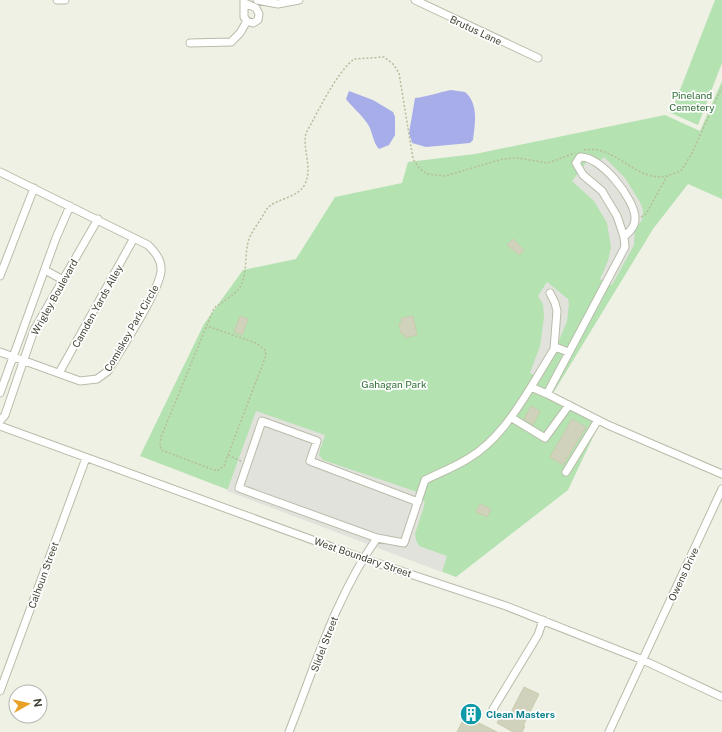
<svg xmlns="http://www.w3.org/2000/svg" width="722" height="732" viewBox="0 0 722 732" font-family="'Public Sans',sans-serif">
<rect width="100%" height="100%" fill="#eff1e5"/>
<path fill="#b4e2b1" d="M715 0H722V63L698 125 671 113Z
M722 81V199L688 184 653 229 552 395 601 420 568 490 456 577 140 456 204 324 243 270 296 259 335 197 402 183 408 162 475 154 665 115 700 131Z"/>
<path fill="#e2e2dd" d="M591 156 599 162 604 157 625 178 640 202 643 210 642 220 635 230 634 245 612 285 600 279 608 261 611 247 607 223 594 201 572 181Z
M547 282 568 299 569 304 567 321 550 363 541 379 530 373 540 346 544 317 543 304 538 296Z
M256 411 325 435 320 450 319 455 323 460 417 492 425 503 415 534 416 540 419 546 447 556 442 572 227 491Z"/>
<path fill="#a6ade9" d="M451 90 465 92C479 104 475 124 473 140L470 143 426 147 412 143 409 133 415 98C427 97 439 92 451 90Z
M349 91 373 100 393 112 395 117V135L389 145 379 149C372 141 373 131 367 123 361 114 352 107 346 99Z"/>
<path fill="#d0d2bc" stroke="#c9ccaf" d="M513 239 524 250 519 255 507 245Z
M240 316 248 319 242 335 234 332Z
M413 316 417 335 405 338 404 334H401L399 323H402L401 318Z
M531 406 540 411 533 425 524 419Z
M572 419 586 427 563 465 550 457Z
M480 504 491 509 487 517 476 512Z
M524 687 539 694 523 726H525L522 732H513L497 723 501 714 508 718Z
M471 704 479 708 473 720 497 732H457Z"/>
<g fill="none" stroke-linecap="round" stroke-linejoin="round">
<g stroke="#b9bca9" stroke-width="9">
<path id="minor" d="M57 0H65
M244 0V17L247 21 253 23 258 20 259 14 256 8 245 3
M257 0 278 4 299 0
M415 0 538 58
M190 43 231 42 240 33 247 21
M0 172 148 245C155 252 162 260 161 271 160 290 120 351 108 371L97 379 80 381 0 352
M45 270 63 280
M0 276 34 188
M554 349 558 348 568 352
M59 373 134 238
M531 387 554 349 557 311 555 303 550 293
M0 393 56 238 70 206
M547 394 608 425 722 474
M512 418 545 438 569 405
M0 421 5 415 34 330 98 219
M0 426 362 558 506 606 643 660 722 697
M566 472 598 420
M377 538 239 488 262 421 317 441 310 461 418 502
M0 691 86 458
M493 709 538 635 543 620
M289 732C315 666 336 596 377 538L404 543 425 480C439 473 455 467 469 458 496 442 515 413 531 387L547 394 625 247 624 237 617 216 602 191 583 175 576 163 580 157C600 155 636 200 635 219 635 227 629 232 624 237
M609 732 722 489"/>
</g>
<path stroke="#b8bc9b" stroke-width="1.5" stroke-dasharray="2 2" stroke-linecap="butt" d="M584 150C616 144 636 183 667 176
M641 217 646 214 667 176 681 171 692 153 722 87
M205 328 210 327 256 343 266 351 265 358 228 455
M241 461 228 455 224 466 217 471 161 450 160 443 161 437 214 308C222 302 234 296 240 287 248 273 244 254 249 239 253 229 261 220 266 210 274 198 298 199 305 184 313 167 302 150 306 133 318 112 336 73 354 59L384 57 393 64 399 73 413 159 419 168 427 174 445 176 503 159 518 158 548 163 575 153"/>
<use href="#minor" stroke="#fff" stroke-width="7"/>
</g>
<defs>
<g id="building-disc" transform="scale(1.15)"><circle r="9.5" fill="#0f9aa8" stroke="#fff"/><path d="M-4-6H4V6H1V3H-1V6H-4ZM-2.5-4.3h1.7v1.8h-1.7ZM.8-4.3h1.7v1.8H.8ZM-2.5-1h1.7V.8h-1.7ZM.8-1h1.7V.8H.8Z" fill="#fff"/></g>
</defs>
<g fill-rule="evenodd">
<use href="#building-disc" x="471" y="714"/>
</g>
<g text-anchor="middle" stroke-width="3.5" stroke-linejoin="round" paint-order="stroke">
<g font-size="10" fill="#424335" stroke="#fff">
<text transform="translate(476 30) rotate(25)" y="4">Brutus Lane</text>
<text transform="translate(54 297) rotate(-61)" y="4">Wrigley Boulevard</text>
<text transform="translate(97 306) rotate(-61)" y="4">Camden Yards Alley</text>
<text transform="translate(131 328) rotate(-60)" y="4">Comiskey Park Circle</text>
<text transform="translate(363 557) rotate(19)" y="4">West Boundary Street</text>
<text transform="translate(683 574) rotate(-65)" y="4">Owens Drive</text>
<text transform="translate(43 575) rotate(-70)" y="4">Calhoun Street</text>
<text transform="translate(324 644) rotate(-69)" y="4">Slidel Street</text>
</g>
<g font-size="10" fill="#2e6f34" stroke="#fff">
<text x="692" y="99">Pineland<tspan x="692" dy="12">Cemetery</tspan></text>
<text x="394" y="388">Gahagan Park</text>
</g>
<g font-size="10" font-weight="bold" fill="#0d838f" stroke="#fff" text-anchor="start">
<text x="486" y="718">Clean Masters</text>
</g>
</g>
<g transform="translate(28 704) rotate(82)"><circle r="19" fill="#ffffff" stroke="#b3b4ae"/>
<path d="M0-3L7 15L0 10L-7 15Z" fill="#e8a026"/>
<text y="-6" font-size="11" font-weight="bold" text-anchor="middle" fill="#424335">N</text>
</g>
</svg>
